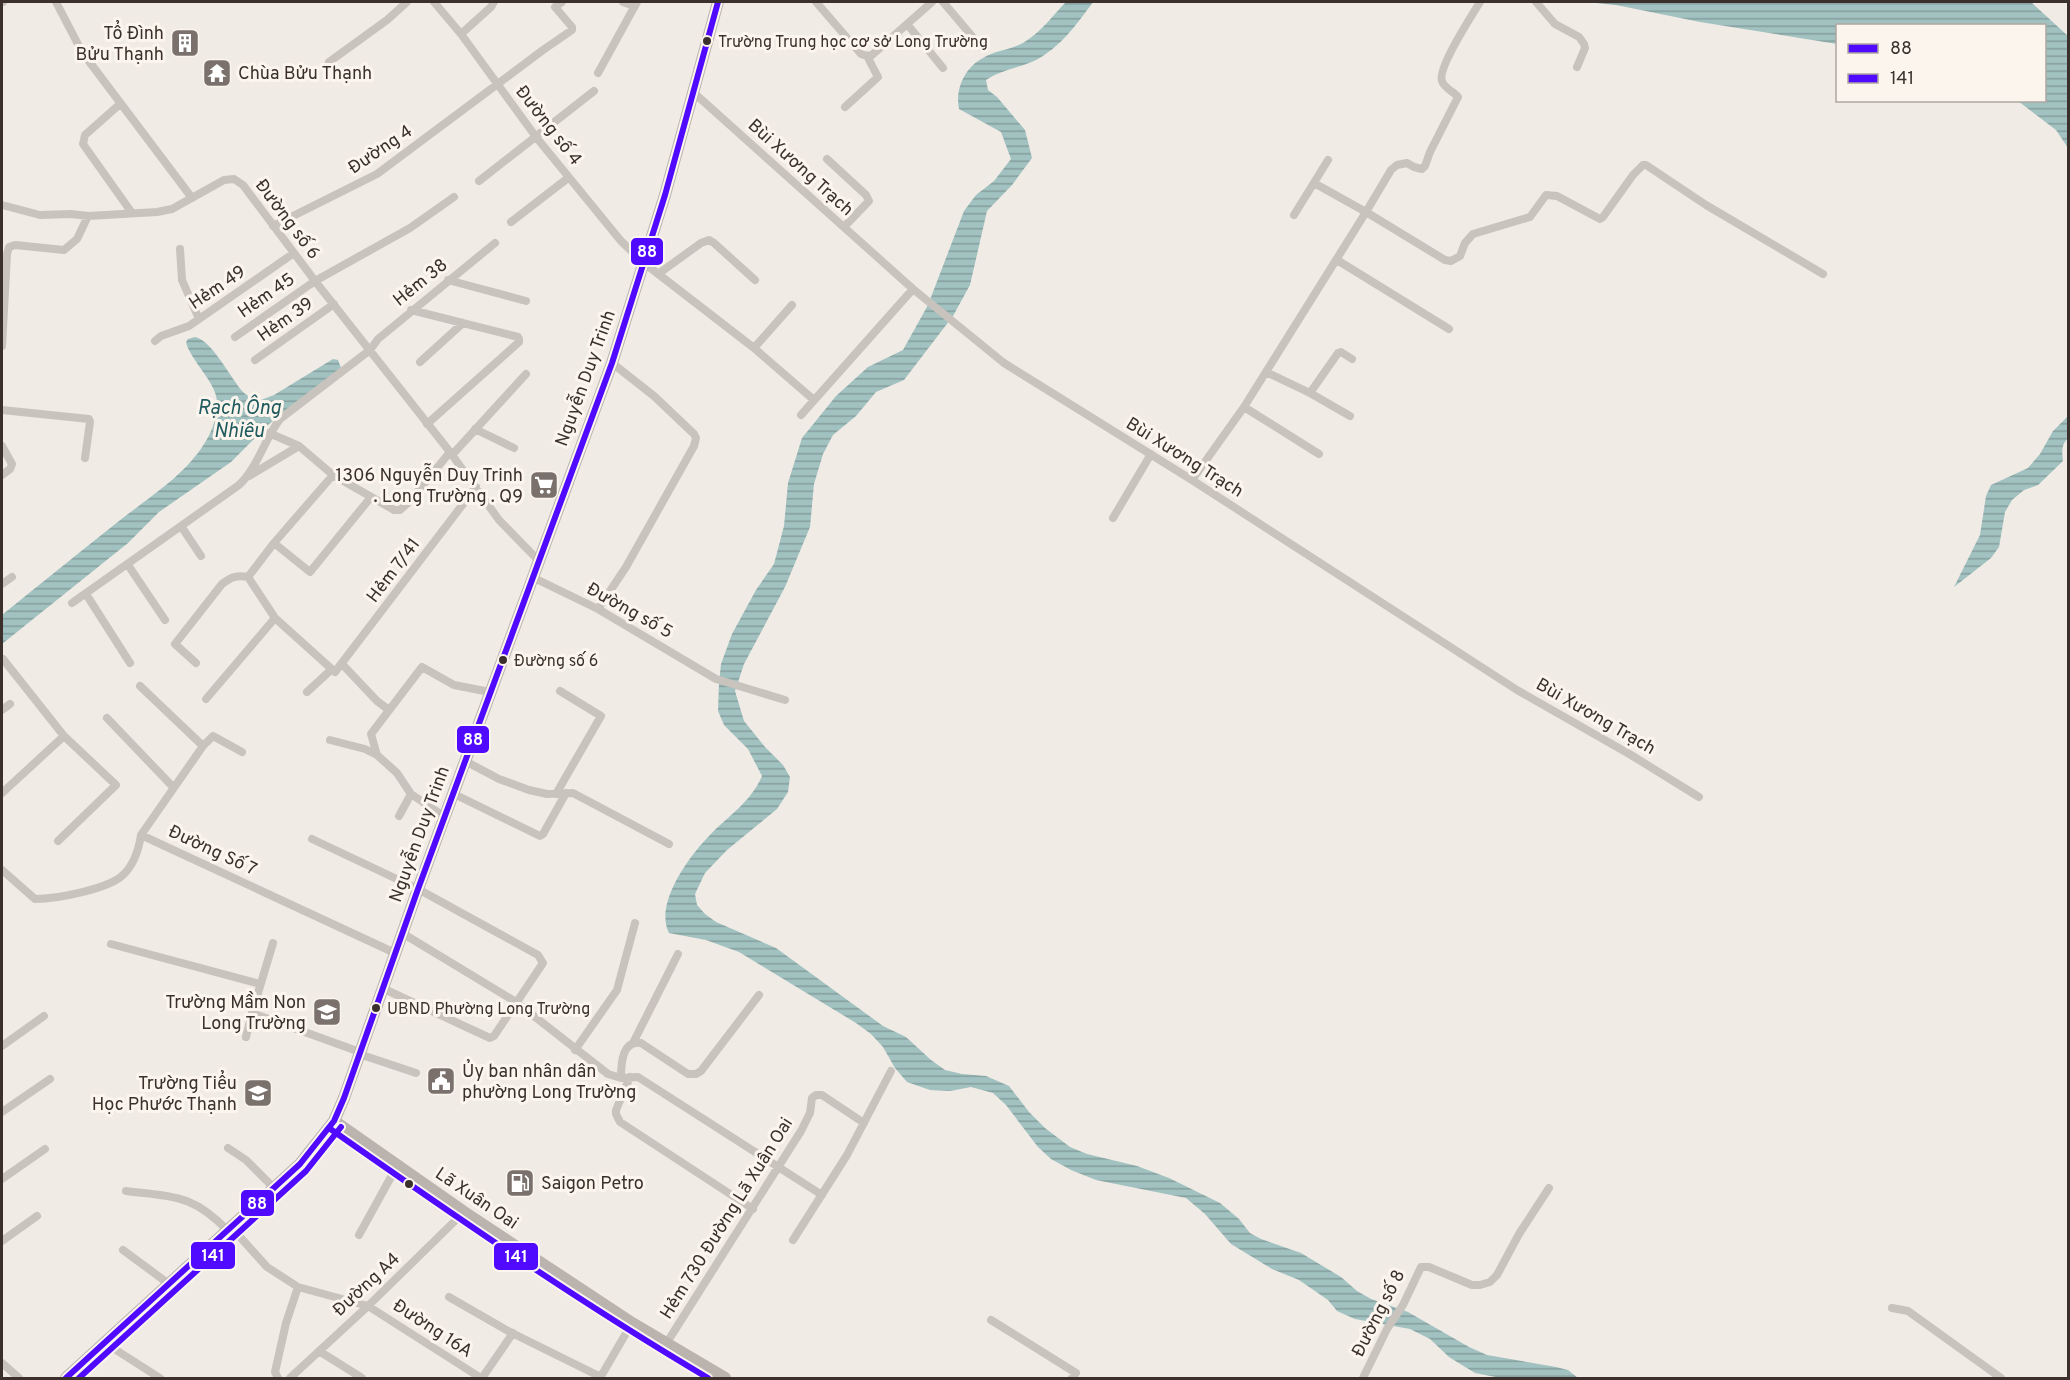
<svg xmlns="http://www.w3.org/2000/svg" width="2070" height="1380" viewBox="0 0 2070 1380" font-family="Overpass,sans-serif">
<defs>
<pattern id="water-rules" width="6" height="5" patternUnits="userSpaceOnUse" patternTransform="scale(1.5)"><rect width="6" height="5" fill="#a1c2c1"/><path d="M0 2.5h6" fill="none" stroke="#849e9d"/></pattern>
</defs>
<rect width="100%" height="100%" fill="#f0ebe5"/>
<path fill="url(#water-rules)" d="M1066 2H1093C1077 24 1060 48 1034 61 1018 68 1001 70 986 80L988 90 997 97 1025 130 1032 158 1012 185 987 211 970 285 953 316 904 380 876 392 856 416 833 435 823 454 814 484 810 527 785 587 744 664 735 691 744 721 765 747 783 765 790 777 788 792 777 809 727 850 705 873 695 894 697 905 705 914 716 922 776 948 883 1026 906 1037 931 1060 945 1070 962 1074 986 1076 1009 1086 1029 1112 1045 1128 1070 1147 1087 1154 1137 1166 1169 1178 1220 1203 1239 1219 1250 1233 1261 1239 1301 1253 1341 1277 1357 1291 1371 1299 1408 1312 1469 1347 1487 1355 1556 1367 1568 1370 1578 1378H1501L1475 1373 1449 1357 1430 1339 1410 1329 1355 1319 1337 1311 1328 1300 1299 1280 1272 1269 1231 1244 1205 1214 1186 1198 1096 1180 1071 1170 1051 1159 1038 1147 1006 1105 993 1093 971 1087 950 1091 930 1090 907 1082 895 1068 883 1047 871 1034 856 1023 739 952 706 940 669 933C654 904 689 856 710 835 728 816 751 802 762 776L748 749 724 725 718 711 719 683 721 664 732 634 756 590 774 564 784 526 788 483 802 438 836 396 868 367 903 350 928 305 964 211 976 195 994 181 1011 159 1001 132 959 109C955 90 964 68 983 58 996 50 1013 50 1026 41 1042 31 1053 15 1066 2Z
M1586 2H2031L2068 36V148L2056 130 2018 101 2044 100V26H1838L1837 44 1700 22 1616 5Z
M195 337C212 340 231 379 243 392 248 397 255 399 261 400L274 395 333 359 338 360 341 368 269 424 231 462 159 512 128 543 2 644V615C41 583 80 552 119 521 143 502 174 482 193 459 206 444 218 423 217 402 217 383 190 360 186 342L188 339Z
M2068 416V438C2061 445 2062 452 2063 461L2038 485 2024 490 2012 500 2005 512 1999 547 1991 558 1954 587 1980 535 1986 496 1991 485 2028 468 2040 454 2053 431Z"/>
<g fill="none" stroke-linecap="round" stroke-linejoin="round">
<path stroke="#c9c3be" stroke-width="8" d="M2 2H3
M56 2 82 52 192 198
M434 2 461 34 536 137 621 241 644 263 754 348 814 400
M623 2 634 6
M816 2 861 54 867 56 872 55 932 2
M943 2 982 48
M1536 2 1555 24 1579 37 1584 44 1585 48 1577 67
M907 24 943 68
M461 34 491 7 494 2
M329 62 387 20 407 2
M598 73 637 2
M693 92 913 289 1004 363 1192 480 1517 690 1631 755 1699 797
M120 104 85 135 83 144 132 213
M845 107 878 77 867 56
M827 159 866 195 869 201 844 227
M479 181 594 91
M1314 183 1366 212 1391 170 1397 165 1407 163 1414 167 1422 169 1425 166 1430 152 1458 97C1454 92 1444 88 1442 81 1437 69 1472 15 1480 2
M2 205 40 215 71 214 88 216 157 212 172 209 224 180 234 179 243 185 315 281 450 452 499 520 538 560
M1294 215 1328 160
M511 222 568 178
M273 226 377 174 543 50 572 30V27L555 7 562 2
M180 249 182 280 199 319
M1337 260 1449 329
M658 274 701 243 709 240 714 243 755 280
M448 280 526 301
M411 310 518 337 519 339V342L427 424
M235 337 315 281 410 228 454 197
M155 341 161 336 189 326 294 253
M2 346 7 254 9 247 15 245 64 250 77 239 88 216
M754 348 792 305
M255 360 334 304
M420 362 463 323
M1266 372 1310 393 1350 416
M1310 393 1338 353 1341 352 1352 359
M1244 407 1319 454
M2 410 89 419 90 422 85 458
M801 415 913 289
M475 429 514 448
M2 446 12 464 10 469 2 475
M299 446 333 475
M452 455 526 374
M249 476 299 446 269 433
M1192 480 1244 407 1366 212 1445 260 1451 261 1460 256 1465 243 1473 234 1530 217 1546 195 1557 196 1600 219 1603 217 1633 175 1643 165H1646L1706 205 1823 274
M1113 518 1151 454
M181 526 201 556
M274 543 310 572 371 497
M128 565 165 620
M532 577 598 609 716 679 785 700
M2 584 12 577
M86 594 130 663
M72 603 239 485C258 467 264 440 280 419L370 350 378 339 495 243
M598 609 626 567 694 446 696 438 694 434 654 396 612 363
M275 618 335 672 476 487
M3 659 64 736 116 785 58 841
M196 663 175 644 222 584C231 577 237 575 248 577L274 543 333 475 394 510H400L410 501 450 452
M342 664 377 701 389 710
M140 686 203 746 213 736 242 752
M307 692 332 669
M206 699 275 618 248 577
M2 710 10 704
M107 718 173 787
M330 740 365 749 377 755 397 773 411 794 445 817
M377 755 371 734 422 667 454 685 490 692
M465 761 499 779 529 790 547 794 573 793 669 844
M2 793 64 736
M454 794 540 836 543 834 566 793
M556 794 601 716 560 691
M399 816 411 794
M141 835 203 746
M312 839 418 889 538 955 543 963 494 1036 490 1038 382 988
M2 870 35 899C56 899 110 889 124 874 134 864 139 848 141 835L395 953
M402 933 516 1002 608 1074 621 1078 638 1077 822 1195
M273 943 252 1013 360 1052
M111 944 260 984
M246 1037 252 1013
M634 1041 678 954
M2 1046 44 1016
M575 1050 617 990 635 923
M359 1054 416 1073
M630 1077 616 1110V1114L620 1122 753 1209
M621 1078C621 1064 622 1040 641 1043L688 1074H696L701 1071 759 995
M2 1112 50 1079
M228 1148 246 1160 274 1188
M2 1179 45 1149
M126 1191C174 1197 193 1194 228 1231
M232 1228 267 1267 298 1287 368 1306 481 1378
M359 1235 397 1166
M793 1240 847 1155 891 1071
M2 1241 37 1216
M123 1250 169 1284
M449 1297 510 1332 601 1377
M1892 1308 1908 1311 2001 1378
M991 1320 1076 1373 1072 1378
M105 1343 160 1378
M666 1344 801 1131 810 1113 812 1098 816 1095H822L864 1123
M319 1351 362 1378
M2 1363 19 1378
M278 1378 275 1372 286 1323 298 1287
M290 1378 368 1306 464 1212
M482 1378 513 1333
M600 1378 632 1323
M1363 1378 1387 1329 1403 1305 1421 1267H1429L1472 1285H1480L1490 1282 1497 1275 1519 1234 1549 1188"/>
<path stroke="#bab3ae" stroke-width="12" d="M334 1121 464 1212 632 1323 725 1378
M66 1378 300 1164 334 1121 344 1098 418 889 612 363 665 195 718 2"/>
<g stroke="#fbf5ee" stroke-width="10">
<path id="bus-1" d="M66 1378 300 1164 334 1121 344 1098 418 889 612 363 665 195 718 2"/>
</g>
<g stroke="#fbf5ee" stroke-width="10">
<path id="bus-2" d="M329 1128C453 1215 578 1301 708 1378
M79 1378 306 1171 341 1127"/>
</g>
<use href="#bus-1" stroke="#4f0aff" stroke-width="6"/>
<use href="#bus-2" stroke="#4f0aff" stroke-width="6"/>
</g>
<defs>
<g id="building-square" transform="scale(1.5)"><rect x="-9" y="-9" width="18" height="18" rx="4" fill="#7a716c" stroke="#fbf5ee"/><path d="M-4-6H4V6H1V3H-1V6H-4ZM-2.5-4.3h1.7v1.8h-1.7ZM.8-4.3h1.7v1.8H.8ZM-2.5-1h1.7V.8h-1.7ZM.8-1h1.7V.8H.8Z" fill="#fff"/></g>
<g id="temple-square" transform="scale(1.5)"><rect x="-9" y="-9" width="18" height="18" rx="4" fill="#7a716c" stroke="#fbf5ee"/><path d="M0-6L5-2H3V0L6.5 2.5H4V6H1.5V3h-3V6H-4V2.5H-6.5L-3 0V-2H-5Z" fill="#fff"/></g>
<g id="supermarket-square" transform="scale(1.5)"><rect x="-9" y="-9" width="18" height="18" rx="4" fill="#7a716c" stroke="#fbf5ee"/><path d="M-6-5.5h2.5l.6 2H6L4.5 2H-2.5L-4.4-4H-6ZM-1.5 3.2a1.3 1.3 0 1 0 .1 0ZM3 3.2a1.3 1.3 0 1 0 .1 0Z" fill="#fff"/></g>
<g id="school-square" transform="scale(1.5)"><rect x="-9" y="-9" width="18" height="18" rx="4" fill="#7a716c" stroke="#fbf5ee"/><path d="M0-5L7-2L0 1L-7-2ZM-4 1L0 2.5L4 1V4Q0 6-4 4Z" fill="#fff"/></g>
<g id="civic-square" transform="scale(1.5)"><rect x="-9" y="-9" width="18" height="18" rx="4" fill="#7a716c" stroke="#fbf5ee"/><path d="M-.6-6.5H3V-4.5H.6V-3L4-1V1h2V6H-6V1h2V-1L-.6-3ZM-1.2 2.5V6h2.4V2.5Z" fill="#fff"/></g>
<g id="fuel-square" transform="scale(1.5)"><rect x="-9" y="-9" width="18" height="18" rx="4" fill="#7a716c" stroke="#fbf5ee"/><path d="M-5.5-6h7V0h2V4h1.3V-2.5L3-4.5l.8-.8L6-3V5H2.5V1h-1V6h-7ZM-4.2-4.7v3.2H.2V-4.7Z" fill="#fff"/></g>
</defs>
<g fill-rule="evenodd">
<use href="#building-square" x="185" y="43"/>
<use href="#temple-square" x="217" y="73"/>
<use href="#supermarket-square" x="544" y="485"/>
<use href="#school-square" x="327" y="1012"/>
<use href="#civic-square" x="441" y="1081"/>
<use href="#school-square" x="258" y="1093"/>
<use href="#fuel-square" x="520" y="1183"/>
</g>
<g fill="#3b302b" stroke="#fbf5ee" stroke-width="2">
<circle cx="707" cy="41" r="5"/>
<circle cx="503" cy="660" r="5"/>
<circle cx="376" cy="1008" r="5"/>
<circle cx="409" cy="1184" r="5"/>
</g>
<g text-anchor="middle" stroke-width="6" stroke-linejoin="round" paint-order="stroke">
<g font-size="16" fill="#3b302b" stroke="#fbf5ee" text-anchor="start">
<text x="718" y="47">Trường Trung học cơ sở Long Trường</text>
<text x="514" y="666">Đường số 6</text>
<text x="387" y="1014">UBND Phường Long Trường</text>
</g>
<g font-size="18" fill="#3b302b" stroke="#fbf5ee" text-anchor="end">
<text x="164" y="39">Tổ Đình<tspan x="164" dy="21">Bửu Thạnh</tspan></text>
<text x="238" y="79" text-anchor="start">Chùa Bửu Thạnh</text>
<text x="523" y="481">1306 Nguyễn Duy Trinh<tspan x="523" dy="21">. Long Trường . Q9</tspan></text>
<text x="306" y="1008">Trường Mầm Non<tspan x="306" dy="21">Long Trường</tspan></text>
<text x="462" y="1077" text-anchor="start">Ủy ban nhân dân<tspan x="462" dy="21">phường Long Trường</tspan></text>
<text x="237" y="1089">Trường Tiểu<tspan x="237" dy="21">Học Phước Thạnh</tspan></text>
<text x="541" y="1189" text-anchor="start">Saigon Petro</text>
</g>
<g font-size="18" fill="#3b302b" stroke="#fbf5ee">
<text transform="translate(549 125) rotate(52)" y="6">Đường số 4</text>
<text transform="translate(380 149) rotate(-34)" y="6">Đường 4</text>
<text transform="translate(801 167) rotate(42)" y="6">Bùi Xương Trạch</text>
<text transform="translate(288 219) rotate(53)" y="6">Đường số 6</text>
<text transform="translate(420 282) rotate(-39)" y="6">Hẻm 38</text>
<text transform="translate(217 287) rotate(-34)" y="6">Hẻm 49</text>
<text transform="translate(266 295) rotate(-35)" y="6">Hẻm 45</text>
<text transform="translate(285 319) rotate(-35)" y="6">Hẻm 39</text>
<text transform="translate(585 378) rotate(-70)" y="6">Nguyễn Duy Trinh</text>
<text transform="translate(1185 457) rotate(32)" y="6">Bùi Xương Trạch</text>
<text transform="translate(393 570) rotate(-53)" y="6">Hẻm 7/41</text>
<text transform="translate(630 610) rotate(29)" y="6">Đường số 5</text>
<text transform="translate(1596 716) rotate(30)" y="6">Bùi Xương Trạch</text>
<text transform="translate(419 834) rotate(-70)" y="6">Nguyễn Duy Trinh</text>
<text transform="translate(213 850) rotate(25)" y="6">Đường Số 7</text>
<text transform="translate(477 1198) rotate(34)" y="6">Lã Xuân Oai</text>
<text transform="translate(726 1218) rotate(-58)" y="6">Hẻm 730 Đường Lã Xuân Oai</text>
<text transform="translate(366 1284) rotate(-43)" y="6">Đường A4</text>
<text transform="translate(1378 1313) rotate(-63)" y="6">Đường số 8</text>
<text transform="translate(433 1328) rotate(33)" y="6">Đường 16A</text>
</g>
<g font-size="20" font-style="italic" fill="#1f5a5e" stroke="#fbf5ee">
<text x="239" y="414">Rạch Ông<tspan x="239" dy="23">Nhiêu</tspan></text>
</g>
</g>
<g stroke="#fbf5ee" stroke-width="2">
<rect x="630" y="237" width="34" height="29" rx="6" fill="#4f0aff"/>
<rect x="456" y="725" width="34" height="29" rx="6" fill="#4f0aff"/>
<rect x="240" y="1189" width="35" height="28" rx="6" fill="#4f0aff"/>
<rect x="190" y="1241" width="46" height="29" rx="6" fill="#4f0aff"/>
<rect x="493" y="1242" width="46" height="29" rx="6" fill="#4f0aff"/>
</g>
<g font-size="16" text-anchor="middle" font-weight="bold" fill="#fff">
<text x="647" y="257">88</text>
<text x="473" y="745">88</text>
<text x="257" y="1209">88</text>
<text x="213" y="1261">141</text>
<text x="516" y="1262">141</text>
</g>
<rect width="2070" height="1380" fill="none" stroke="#3b302b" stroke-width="6"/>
<rect x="1836" y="24" width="210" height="78" fill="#fbf5ee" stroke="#aea6a0" stroke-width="1.5"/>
<rect x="1848" y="44" width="30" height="9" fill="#4f0aff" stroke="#aea6a0" stroke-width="1.5"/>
<text x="1890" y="54" font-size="18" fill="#3b302b">88</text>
<rect x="1848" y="74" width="30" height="9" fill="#4f0aff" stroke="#aea6a0" stroke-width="1.5"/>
<text x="1890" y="84" font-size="18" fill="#3b302b">141</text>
</svg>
